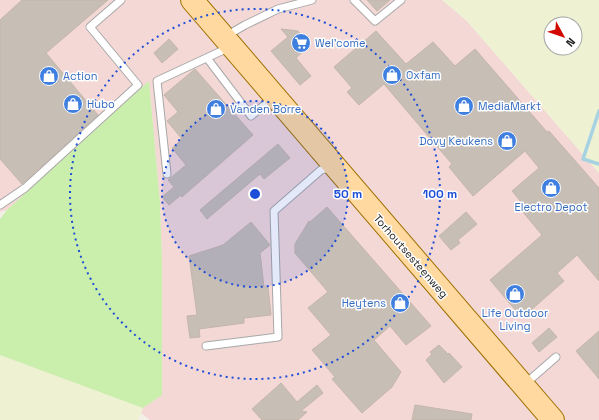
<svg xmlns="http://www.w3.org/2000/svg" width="599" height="420" viewBox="0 0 599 420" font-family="'Space Grotesk',sans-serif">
<rect width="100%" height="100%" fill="#f2efe7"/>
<path fill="#f3d8d6" d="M0 0H442L466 20 599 173V420H150L141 413 143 408 162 395V262L160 203 149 81 7 210 0 212Z"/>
<path fill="#eef1d2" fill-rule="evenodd" d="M442 0H599V173L466 20ZM551 24H575V48H551Z
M0 355 143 408 141 413 138 420H0Z"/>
<path fill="#caeeab" d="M149 81 160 203 162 262V395L143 408 0 355V219L7 210Z"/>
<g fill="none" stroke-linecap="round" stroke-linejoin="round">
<path stroke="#a6d2e2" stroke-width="3.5" d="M599 111 583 159 599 164"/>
</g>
<path fill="#c7beb6" stroke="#c5b6a9" d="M22 0H108L46 53 98 115 22 184 0 159V20Z
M367 0H390L377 11Z
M281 29 298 31 310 45 296 58 311 76 300 85 271 51 288 37Z
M376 31 406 64 433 42 455 66 475 49 547 132 549 131 599 188V281L577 255 557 273 564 281 522 318 490 280 542 235 522 211 526 208 512 191 539 168 525 151 473 196 449 167 452 164 384 84 359 105 347 92 352 88 334 67Z
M169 39 178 49 162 63 154 53Z
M195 69 253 135 182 197 181 195 169 205 162 197 174 187 168 180 186 165 172 148 182 139 167 121 178 112 164 95Z
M278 144 290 158 264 179 260 174 207 219 200 210Z
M327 207 431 326 406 345 390 326 374 340 401 372 392 387 362 413 332 379 335 377 312 350 331 335 308 308 328 292 295 253V244L309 221 310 222Z
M466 212 477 224 458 240 460 243 451 250 439 236Z
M251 222 270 245 260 253 264 287H268L271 315 244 318V323L199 329 200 337 190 338 187 316 197 315 189 256 223 245Z
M549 328 557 337 539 352 532 343Z
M599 331V379L576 351Z
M439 345 448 354 449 353 462 367 444 383 426 360 432 354 430 352Z
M281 383 297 402 317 385 323 393 301 411 307 412 298 420H262L252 409Z
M415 405 472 414 471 420H412Z"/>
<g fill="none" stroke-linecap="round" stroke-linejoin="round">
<g stroke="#a8a8a8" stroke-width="9">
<path id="service" d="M354 0 375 21 401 0
M226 36 245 25 278 9 312 0
M207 58 251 116 273 98
M167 174 157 81 230 47
M0 205 25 188 138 85 90 27 121 0
M206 346 278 337 274 211 321 170 332 167
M525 384 556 357"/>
</g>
<g stroke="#9e6f00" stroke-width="24">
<path id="primary" d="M192 0 553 420"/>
</g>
<use href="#service" stroke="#fff" stroke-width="7"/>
<use href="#primary" stroke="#ffd99f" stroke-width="22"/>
</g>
<circle cx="255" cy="194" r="93" fill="#1d4ed8" fill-opacity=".12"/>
<g fill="none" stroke="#1d4ed8" stroke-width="2" stroke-dasharray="2 4">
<circle cx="255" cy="194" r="93"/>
<circle cx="255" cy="194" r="185"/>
</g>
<defs>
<g id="supermarket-disc" transform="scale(1)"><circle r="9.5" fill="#3f7fe0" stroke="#fff"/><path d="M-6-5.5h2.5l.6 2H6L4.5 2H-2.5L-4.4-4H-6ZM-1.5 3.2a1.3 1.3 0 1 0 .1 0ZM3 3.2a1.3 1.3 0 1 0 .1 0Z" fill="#fff"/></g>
<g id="shop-disc" transform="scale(1)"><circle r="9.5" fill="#3f7fe0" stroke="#fff"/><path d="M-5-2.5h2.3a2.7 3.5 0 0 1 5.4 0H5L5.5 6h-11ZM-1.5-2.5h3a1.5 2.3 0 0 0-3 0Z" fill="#fff"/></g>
</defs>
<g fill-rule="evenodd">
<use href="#supermarket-disc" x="301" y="43"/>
<use href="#shop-disc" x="392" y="75"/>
<use href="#shop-disc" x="49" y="76"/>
<use href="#shop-disc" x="73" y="104"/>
<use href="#shop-disc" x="464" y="106"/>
<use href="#shop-disc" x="216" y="109"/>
<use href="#shop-disc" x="507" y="141"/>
<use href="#shop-disc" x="551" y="188"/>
<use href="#shop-disc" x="515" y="294"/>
<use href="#shop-disc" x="400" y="303"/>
</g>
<g text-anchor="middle" stroke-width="3" stroke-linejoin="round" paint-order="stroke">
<g font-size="11" fill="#366cbe" stroke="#fff" text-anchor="start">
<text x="315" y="47">Wel'come</text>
<text x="406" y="79">Oxfam</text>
<text x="63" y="80">Action</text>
<text x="87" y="108">Hubo</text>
<text x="478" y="110">MediaMarkt</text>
<text x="230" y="113">Vanden Borre</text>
<text x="493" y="145" text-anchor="end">Dovy Keukens</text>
<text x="551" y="211" text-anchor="middle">Electro Depot</text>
<text x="386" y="307" text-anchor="end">Heytens</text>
<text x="515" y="317" text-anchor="middle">Life Outdoor<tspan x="515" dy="13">Living</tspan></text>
</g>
<g font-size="11" fill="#212121" stroke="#fff">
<text transform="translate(411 256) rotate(49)" y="4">Torhoutsesteenweg</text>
</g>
</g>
<circle cx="255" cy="194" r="6" fill="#1d4ed8" stroke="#fff" stroke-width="2"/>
<g font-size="12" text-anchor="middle" font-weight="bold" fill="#1d4ed8" stroke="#fff" stroke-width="3" stroke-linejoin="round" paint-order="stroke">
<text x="348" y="198">50 m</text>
<text x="440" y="198">100 m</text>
</g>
<g transform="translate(563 36) rotate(130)"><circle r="19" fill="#ffffff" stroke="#a6a6a6"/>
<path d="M0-3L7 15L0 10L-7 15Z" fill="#d20700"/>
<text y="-6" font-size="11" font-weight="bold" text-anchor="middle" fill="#212121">N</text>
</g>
</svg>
